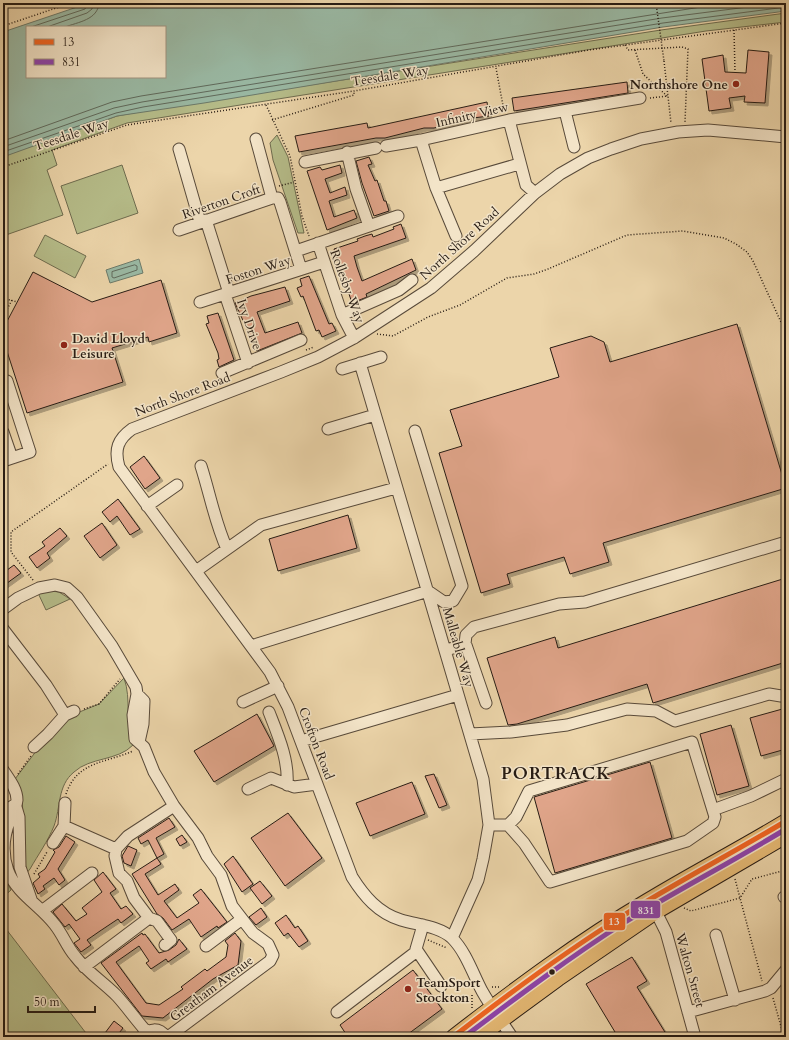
<svg xmlns="http://www.w3.org/2000/svg" width="789" height="1040" viewBox="0 0 789 1040" font-family="Cardo,serif">
<defs>
<filter id="shadow"><feDropShadow dx="3" dy="3" stdDeviation="0" flood-color="#0004"/></filter>
</defs>
<rect width="100%" height="100%" fill="#ecd5aa"/>
<filter id="stains"><feTurbulence type="fractalNoise" baseFrequency=".005" numOctaves="4"/><feColorMatrix values="0 0 0 0 .2 0 0 0 0 .09 0 0 0 0 .02 0 0 0 .5 -.17"/></filter>
<radialGradient id="worn" r=".72"><stop offset=".6" stop-color="#630" stop-opacity="0"/><stop offset="1" stop-color="#630" stop-opacity=".3"/></radialGradient>
<path fill="#b6bd8a" stroke="#6e6c4f" d="M786 13V22L706 31 127 123 52 150 57 165 47 170 63 215 3 236V156L117 116 144 111 661 30Z
M277 135 288 157 304 233H298L273 160 270 143Z
M122 165 138 213 77 234 61 186Z
M45 235 86 256 75 278 34 256Z
M51 591 59 592 70 599 46 610 38 593Z
M124 678C132 700 124 723 133 745 118 761 90 757 74 772 57 786 61 807 54 826 48 841 38 855 30 869L26 874 22 796 15 779 37 750 62 723 77 713 99 704Z
M3 874 11 890 3 897Z
M3 925 89 1037H3V1003L7 1001 3 995Z"/>
<path fill="#9ab9a4" stroke="#6c7a6a" fill-rule="evenodd" d="M89 3H786V11L663 27 204 103 117 116 3 157V32ZM27 27H165V77H27Z
M139 259 143 273 110 283 106 270Z"/>
<g fill="none" stroke-linecap="round" stroke-linejoin="round">
<path stroke="#606a5c" stroke-width="1" d="M31 27 85 9 88 3
M47 27 87 13 92 9 93 3
M65 27C78 22 98 20 99 3
M3 141 112 102 141 96 726 3
M3 147 114 108 142 102 662 18 779 3
M3 152 116 113 143 107 663 23 786 7
M135 265 137 266V270L114 278 112 277V272Z"/>
</g>
<path fill="#e0a58a" stroke="#271c14" filter="url(#shadow)" d="M748 50 769 52 765 103 744 102 745 96 729 98 731 108 709 111 702 59 723 55 725 72 746 73Z
M627 82 628 93 514 111 512 98Z
M487 102 489 116 473 118 434 128H424L385 138H376L299 152 295 136 367 123 368 128Z
M369 157 372 164 368 165 375 181 377 180 384 201H386L389 211 374 216 362 183 356 161Z
M340 165 342 173 325 179 330 193 345 187 347 195 329 201 334 217 354 210 357 218 327 230 307 171 320 167 322 170Z
M401 224 406 238 354 256 357 267 362 281 412 259 416 270 366 294 367 297 352 303 334 249 358 241 357 239 365 236 372 234 373 237 394 229 393 227Z
M33 272 92 302 161 280 177 333 149 342 148 337 112 348 123 382 27 413 3 339V329Z
M309 276 329 324 332 323 336 331 322 337 319 330 316 331 303 296 301 297 297 288 302 286 300 279Z
M285 287 290 301 257 312 265 333 298 322 302 333 257 351 235 303 251 296Z
M218 313 234 360 219 367 217 360 219 359 218 353 206 324 209 323 207 316Z
M737 324 786 488 603 543 609 562 570 574 564 557 507 574 510 584 481 593 439 453 462 446 450 410 559 377 550 348 591 336 604 342 610 362Z
M144 456 160 478 145 489 130 467Z
M118 499 140 529 130 535 117 516 110 522 102 512Z
M348 515 357 548 278 571 269 539Z
M102 523 117 545 100 558 84 536Z
M60 528 67 536 47 553 50 558 37 568 29 557 45 546 42 542Z
M14 565 21 573 3 586V573Z
M786 578V662L653 703 647 684 517 724 508 725 487 658 555 637 558 648Z
M786 708V749L761 756 750 718Z
M257 714 274 746 214 782 194 751Z
M731 725 749 786 717 795 700 734Z
M650 762 672 838 555 873 534 797Z
M434 774 447 805 439 808 425 776Z
M412 782 425 814 370 836 356 803Z
M288 813 322 858 285 886 251 838Z
M169 818 175 827 156 838 164 854 157 858 148 840 141 844 138 838Z
M182 835 187 842 180 846 176 839Z
M66 836 75 842 58 869 65 880 59 885 54 878 43 886 45 889 38 894 33 883 40 877 38 874 45 869 55 852 53 850 59 847Z
M128 846 137 850 131 866 124 863 122 856Z
M233 856 253 884 242 892 224 864Z
M157 858 161 864 145 874 158 895 175 884 179 890 164 901 177 918 199 903 193 895 201 889 227 922 218 928 217 926 201 937 189 919 172 930 163 918 157 914 132 874Z
M103 872 116 889 110 893 121 909 126 906 133 914 121 923 118 919 100 931 87 940 91 945 81 952 74 943 80 939 69 924 65 927 53 912 62 904 76 921 87 914 82 908 102 892 94 880Z
M260 881 272 896 262 904 250 888Z
M261 908 267 917 256 925 249 917Z
M286 915 295 928 298 926 308 941 299 947 288 933 284 936 275 923Z
M142 933 143 935 145 934 159 953 169 950 176 945 179 939 187 949 168 962 166 959 151 969 146 963 149 961 139 946 116 962 146 1003 159 1005 183 989 181 987 205 969 207 971 226 957 228 945 225 941 235 933 241 941 238 965 213 979 163 1018 142 1016 101 963Z
M632 957 647 981 637 987 668 1037H618L586 984Z
M413 970 442 1009 404 1037H348L340 1025Z
M114 1021 123 1028 116 1037H102Z"/>
<g fill="none" stroke-linecap="round" stroke-linejoin="round">
<g stroke="#584a3a" stroke-width="13">
<path id="minor" d="M565 111 574 147
M509 120 526 185 535 193
M256 139 272 198H278L280 202 301 269
M421 140 436 188 456 236
M386 146 421 140 509 120 640 98
M179 149 200 222
M347 152 356 189 369 226
M305 162 376 148
M436 188 519 164
M206 220 229 293
M179 230 272 198
M318 243 342 315 354 338
M296 251 398 216
M225 294 248 363
M200 302 324 262
M342 315 399 290 412 280
M360 363 483 779 489 825 483 859 478 880 452 938
M342 369 381 357
M222 373 301 340
M3 383 7 381 30 452 3 461
M328 429 375 415
M3 432 12 458
M201 466C210 494 215 523 227 549
M147 506 177 485
M196 571 261 525 396 488
M3 609 18 598 39 588 55 585 67 588 77 597 112 646 136 687 137 694 133 715 135 739 144 747 154 772 174 806 198 838 207 856 221 875 232 906 253 933 268 944 273 955 270 961 168 1037
M3 629 46 685 65 715
M465 644 466 635 474 627 559 604 585 602 786 542
M251 646 428 591 444 602 453 601 462 586 415 431
M445 650 466 645 486 703
M137 694 144 701 143 724 139 742
M243 702 278 686
M269 712C278 735 289 760 287 785
M470 734 511 732 567 725 627 709 656 711 675 721 769 694 781 696 786 694
M301 741 458 695
M34 747 48 734 65 715 74 711
M3 770C9 779 17 789 17 800 16 808 13 814 10 820 3 837 2 854 8 871 17 894 41 906 55 925 63 935 67 947 75 956 87 972 103 982 117 996 127 1007 136 1020 146 1031
M248 789 271 778 294 787 317 784
M16 807 19 817 20 867 31 899
M3 809H8L16 804
M713 810 751 796 786 779
M489 825H508L516 817 529 791 692 742 715 817 713 823 687 841 550 882 524 843 508 825
M64 826 116 849
M53 843 64 826 65 803
M784 897H786
M42 911 92 873
M656 912 666 932 695 1037
M423 925 416 949 441 986
M716 935 735 1000
M165 945 171 940 157 921 149 918 134 898 127 881 119 873 115 856 116 849 128 836 174 806
M206 946 242 919
M84 967 149 918
M337 1012 417 951
M688 1012 765 991 771 988 786 970
M141 1037C149 1028 159 1027 166 1037
M512 1037C502 1022 491 1007 482 991 473 974 466 952 452 938 439 926 417 925 401 920 378 913 364 896 352 877L288 707 270 672 119 467C114 449 118 439 132 429L281 372 318 357 354 338 431 288 474 251 535 193 560 174 588 158 611 149 641 139 678 132 708 130 786 137"/>
</g>
<g stroke="#271c14" stroke-width="16">
<path id="major" d="M453 1037C515 989 579 941 647 901 693 873 740 849 786 821
M479 1037 558 979 656 912 786 836"/>
</g>
<path stroke="#271c14" stroke-width="1.5" stroke-dasharray="1 2" stroke-linecap="butt" d="M3 26 71 3
M734 30 735 72
M625 45 628 50 682 47 688 49 685 122
M635 50 643 74 667 96
M664 61 671 123
M496 68 504 111
M650 98 668 96
M266 105 290 156 302 216 309 236
M272 120 354 95V91
M3 167 127 125 354 91 589 50 786 23
M786 177 782 249 786 275
M279 186 294 182
M3 298 17 302
M3 317 12 300
M377 334 393 336 428 317 460 305 507 278 534 274 548 269 627 235 683 231 724 238 736 244 747 252 753 261 786 333
M306 350 314 347
M33 580 11 552V532L108 464
M84 709 99 704 120 679
M18 774 31 756
M66 794C77 761 106 763 133 751
M34 874 47 852
M735 879 762 981
M684 908 691 911 740 898 752 879 786 870
M428 940 447 948
M492 987H500
M773 998 784 1037
M472 1008V995"/>
<use href="#minor" stroke="#f3e4c8" stroke-width="11"/>
<use href="#major" stroke="#e6ba75" stroke-width="14"/>
<path stroke="#271c14" stroke-width="1.5" stroke-dasharray="1 2" stroke-linecap="butt" d="M656 3 664 61"/>
<g stroke="#f3e4c8" stroke-width="8">
<path id="bus-1" d="M453 1037C507 995 562 954 621 917 675 883 731 854 786 821"/>
</g>
<g stroke="#f3e4c8" stroke-width="8">
<path id="bus-2" d="M464 1037C517 997 570 957 625 922 678 890 733 861 786 829"/>
</g>
<use href="#bus-1" stroke="#f26522" stroke-width="5"/>
<use href="#bus-2" stroke="#8e44ad" stroke-width="5"/>
</g>
<g fill="#8f2418" stroke="#f3e4c8" stroke-width="1.5">
<circle cx="736" cy="84" r="4"/>
<circle cx="64" cy="345" r="4"/>
<circle cx="408" cy="989" r="4"/>
</g>
<circle fill="#271c14" stroke="#f3e4c8" stroke-width="1.5" cx="552" cy="972" r="3.5"/>
<g text-anchor="middle" stroke-width="3" stroke-linejoin="round" paint-order="stroke">
<g font-size="13" fill="#271c14" stroke="#f3e4c8">
<text transform="translate(390 75) rotate(-9)" y="5">Teesdale Way</text>
<text transform="translate(472 114) rotate(-13)" y="5">Infinity View</text>
<text transform="translate(71 134) rotate(-18)" y="5">Teesdale Way</text>
<text transform="translate(221 201) rotate(-19)" y="5">Riverton Croft</text>
<text transform="translate(459 243) rotate(-42)" y="5">North Shore Road</text>
<text transform="translate(258 269) rotate(-18)" y="5">Foston Way</text>
<text transform="translate(348 286) rotate(70)" y="5">Rollesby Way</text>
<text transform="translate(250 324) rotate(71)" y="5">Ivy Drive</text>
<text transform="translate(182 394) rotate(-21)" y="5">North Shore Road</text>
<text transform="translate(459 647) rotate(74)" y="5">Malleable Way</text>
<text transform="translate(317 743) rotate(69)" y="5">Crofton Road</text>
<text transform="translate(691 970) rotate(74)" y="5">Walton Street</text>
<text transform="translate(211 988) rotate(-37)" y="5">Greatham Avenue</text>
</g>
<g font-size="13" font-weight="bold" fill="#271c14" stroke="#f3e4c8" text-anchor="start">
<text x="728" y="89" text-anchor="end">Northshore One</text>
<text x="72" y="343">David Lloyd<tspan x="72" dy="15">Leisure</tspan></text>
<text x="416" y="987">TeamSport<tspan x="416" dy="15">Stockton</tspan></text>
</g>
<g font-size="17" font-weight="bold" letter-spacing="1" fill="#271c14" stroke="#f3e4c8">
<text x="556" y="779">PORTRACK</text>
</g>
</g>
<g stroke="#f3e4c8" stroke-width="1.5">
<rect x="630" y="900" width="31" height="19" rx="4" fill="#8e44ad"/>
<rect x="603" y="912" width="23" height="19" rx="4" fill="#f26522"/>
</g>
<g font-size="11" text-anchor="middle" font-weight="bold" fill="#fff">
<text x="646" y="914">831</text>
<text x="614" y="925">13</text>
</g>
<rect width="789" height="1040" fill="none" stroke="#ecd5aa" stroke-width="16"/>
<rect x="4" y="4" width="781" height="1032" fill="none" stroke="#271c14" stroke-width="2"/>
<rect x="8" y="8" width="773" height="1024" fill="none" stroke="#271c14"/>
<rect x="26" y="26" width="140" height="52" fill="#f3e4c8" stroke="#a19480"/>
<rect x="34" y="39" width="20" height="6" fill="#f26522" stroke="#a19480"/>
<text x="62" y="46" font-size="12" fill="#271c14">13</text>
<rect x="34" y="59" width="20" height="6" fill="#8e44ad" stroke="#a19480"/>
<text x="62" y="66" font-size="12" fill="#271c14">831</text>
<path d="M28 1006v6h67v-6" fill="none" stroke="#271c14" stroke-width="2"/>
<text x="34" y="1006" font-size="12" fill="#271c14" stroke="#f3e4c8" stroke-width="3" paint-order="stroke">50 m</text>
<rect width="100%" height="100%" filter="url(#stains)"/>
<rect width="100%" height="100%" fill="url(#worn)"/>
</svg>
